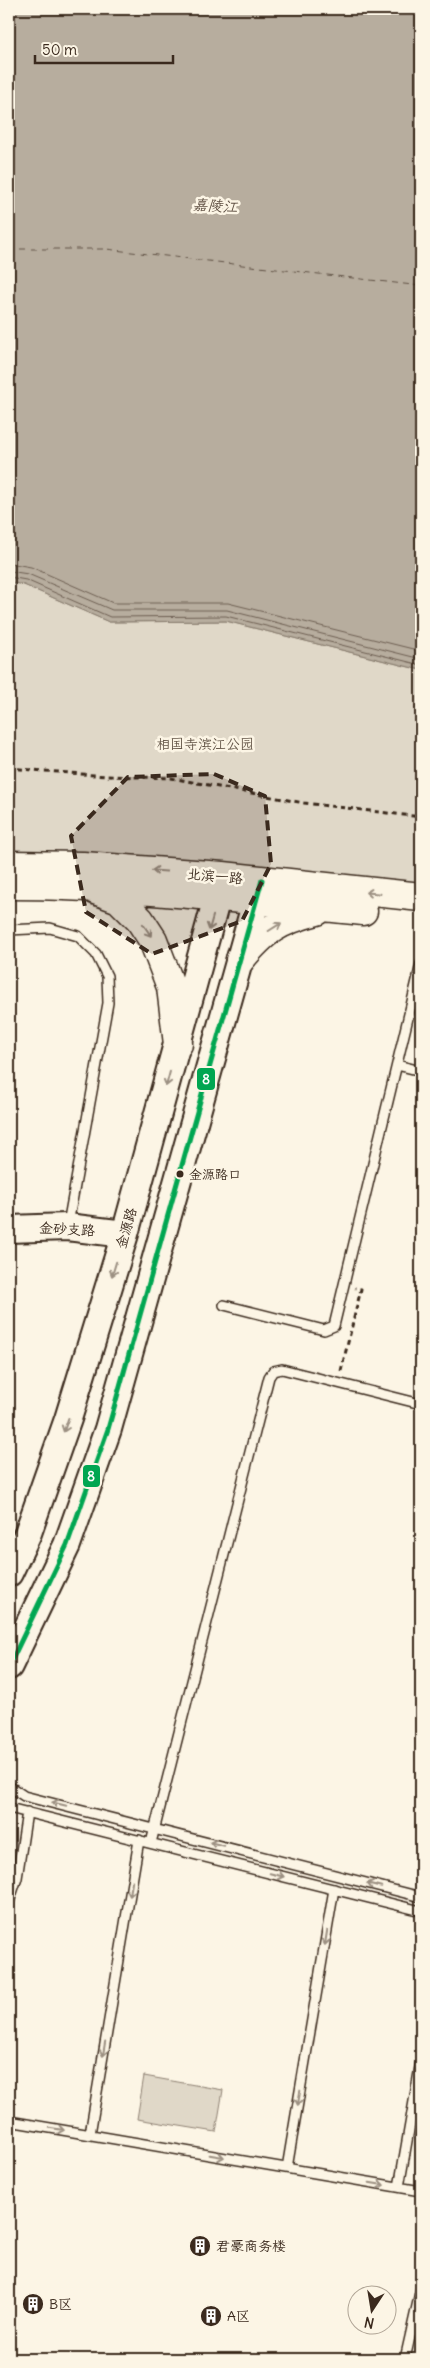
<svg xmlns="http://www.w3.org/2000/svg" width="430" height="2368" viewBox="0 0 430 2368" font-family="Delius,'LXGW WenKai TC',sans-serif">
<rect width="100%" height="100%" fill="#fcf5e5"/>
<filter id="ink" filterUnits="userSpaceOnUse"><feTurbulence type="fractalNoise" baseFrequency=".02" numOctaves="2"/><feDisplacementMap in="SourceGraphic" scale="10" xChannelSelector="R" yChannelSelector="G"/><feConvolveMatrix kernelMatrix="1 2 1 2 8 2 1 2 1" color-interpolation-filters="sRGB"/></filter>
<g filter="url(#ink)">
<path fill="#e0d8c8" stroke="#8e8173" d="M9 582 24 585 109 622 226 621 421 670V883L9 856Z
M144 2076 223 2090 216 2132 137 2119Z"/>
<path fill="#b7ad9e" stroke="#85796b" d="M9 9H421V670L226 621 109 622 24 585 9 582Z"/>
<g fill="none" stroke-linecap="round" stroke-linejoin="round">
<path stroke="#6d5e51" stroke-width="1" d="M9 563 31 567 113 603H228L421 651
M9 571 28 574 112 610H227L421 659
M9 577 26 580 110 617 226 616 421 665"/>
<path stroke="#605144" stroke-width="1" stroke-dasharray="6 5" stroke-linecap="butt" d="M9 249H106L421 286"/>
<g stroke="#3b2a1e" stroke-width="12">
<path id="lane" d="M9 930 50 928 78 936 96 954 107 976 108 1003 68 1224
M397 1065 421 1071
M224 1305 324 1330 334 1326 421 964
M9 1786 24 1796 421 1897
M9 1808 421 1911
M151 1843 269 1377 273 1371 282 1369 421 1404
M9 1902 17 1878 27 1812
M9 2121 421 2191
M90 2134 139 1840
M287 2168 334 1889
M399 2187 421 2061
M405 2359 421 2288"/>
</g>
<g stroke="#3b2a1e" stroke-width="30">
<path id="secondary" d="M9 1229 67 1227 125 1234
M9 1573 28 1533 68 1419 125 1234 223 876
M9 1666 67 1545 108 1429 262 880"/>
</g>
<g stroke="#3b2a1e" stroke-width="31">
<path id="primary" d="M9 865 83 866 223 876 421 897
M9 885C128 885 245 900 363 911
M95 890 119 899 140 920 153 940 171 987 178 1044
M240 960C265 930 278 921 317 911"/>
</g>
<path stroke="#3b2a1e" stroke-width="3" stroke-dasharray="5 4" stroke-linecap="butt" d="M9 768 106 776 171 778 304 803 421 817
M341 1371 361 1289 355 1288"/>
<use href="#lane" stroke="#fcf5e5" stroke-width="9"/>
<use href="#secondary" stroke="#fcf5e5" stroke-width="26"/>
<use href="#primary" stroke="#fcf5e5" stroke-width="28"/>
<g stroke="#fcf5e5" stroke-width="9">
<path id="bus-1" d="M9 1666 67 1545 108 1429 262 880"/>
</g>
<use href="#bus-1" stroke="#00a651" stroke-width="5"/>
</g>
<defs><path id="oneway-shaft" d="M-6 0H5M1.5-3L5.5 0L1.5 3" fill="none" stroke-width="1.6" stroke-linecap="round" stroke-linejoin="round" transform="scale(1.25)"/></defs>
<g stroke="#9c9082">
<use href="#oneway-shaft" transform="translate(159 871) rotate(-176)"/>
<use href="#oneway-shaft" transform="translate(373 893) rotate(-175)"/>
<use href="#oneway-shaft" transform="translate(211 923) rotate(106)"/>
<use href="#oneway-shaft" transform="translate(275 927) rotate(-32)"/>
<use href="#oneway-shaft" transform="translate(147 930) rotate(56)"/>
<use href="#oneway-shaft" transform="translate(168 1079) rotate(105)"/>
<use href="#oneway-shaft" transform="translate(114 1269) rotate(107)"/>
<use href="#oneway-shaft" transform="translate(66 1425) rotate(109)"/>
<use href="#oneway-shaft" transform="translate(59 1804) rotate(-166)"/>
<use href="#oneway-shaft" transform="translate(217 1844) rotate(-166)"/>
<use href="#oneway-shaft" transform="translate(277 1875) rotate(14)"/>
<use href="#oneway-shaft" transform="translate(374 1885) rotate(-166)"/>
<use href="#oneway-shaft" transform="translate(131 1889) rotate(99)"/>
<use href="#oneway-shaft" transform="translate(326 1938) rotate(99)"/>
<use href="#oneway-shaft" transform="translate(104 2049) rotate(99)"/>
<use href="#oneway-shaft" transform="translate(299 2098) rotate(100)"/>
<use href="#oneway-shaft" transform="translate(57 2129) rotate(10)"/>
<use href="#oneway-shaft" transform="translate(217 2156) rotate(10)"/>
<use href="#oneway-shaft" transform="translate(377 2184) rotate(10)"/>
</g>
</g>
<path fill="#3b2a1e" fill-opacity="0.2" stroke="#3b2a1e" stroke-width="4" stroke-dasharray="10 6" stroke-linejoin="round" d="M214 774 265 796 271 864 242 921 152 954 86 912 71 836 128 777Z"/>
<defs>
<g id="building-disc" transform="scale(1.125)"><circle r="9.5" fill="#3b2a1e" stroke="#fcf5e5"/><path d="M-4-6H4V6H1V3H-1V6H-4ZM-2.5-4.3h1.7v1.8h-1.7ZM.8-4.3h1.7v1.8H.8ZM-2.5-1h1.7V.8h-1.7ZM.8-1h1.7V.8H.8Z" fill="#fff"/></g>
</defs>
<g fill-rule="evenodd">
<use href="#building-disc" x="200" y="2246"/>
<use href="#building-disc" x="33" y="2304"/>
<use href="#building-disc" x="211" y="2316"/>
</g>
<circle fill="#3b2a1e" stroke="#fcf5e5" stroke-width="2" cx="180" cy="1174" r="4.5"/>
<g text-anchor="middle" stroke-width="5" stroke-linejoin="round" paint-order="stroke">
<g font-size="13" fill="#3b2a1e" stroke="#fcf5e5" text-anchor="start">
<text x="189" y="1179">金源路口</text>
</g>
<g font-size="14" fill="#645648" stroke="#fcf5e5">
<text x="205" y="749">相国寺滨江公园</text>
</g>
<g font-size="14" fill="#3b2a1e" stroke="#fcf5e5">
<text transform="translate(215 876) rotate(5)" y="5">北滨一路</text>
<text transform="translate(126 1228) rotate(-74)" y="5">金源路</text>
<text transform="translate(67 1229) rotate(3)" y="5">金砂支路</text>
</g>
<g font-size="14" fill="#3b2a1e" stroke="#fcf5e5" text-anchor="start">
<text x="216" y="2251">君豪商务楼</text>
<text x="49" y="2309">B区</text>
<text x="227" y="2321">A区</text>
</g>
<g font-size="15" font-style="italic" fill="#605144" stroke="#fcf5e5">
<text transform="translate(215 206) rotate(3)" y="5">嘉陵江</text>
</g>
</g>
<g stroke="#fcf5e5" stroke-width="2">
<rect x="196" y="1067" width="20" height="24" rx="5" fill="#00a651"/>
<rect x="82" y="1464" width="19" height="24" rx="5" fill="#00a651"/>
</g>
<g font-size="14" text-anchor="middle" font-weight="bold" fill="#fff">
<text x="206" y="1084">8</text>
<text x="91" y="1481">8</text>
</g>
<rect width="430" height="2368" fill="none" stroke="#fcf5e5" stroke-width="30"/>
<rect x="15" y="15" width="400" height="2338" fill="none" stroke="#3b2a1e" stroke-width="2" filter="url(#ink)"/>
<g transform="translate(372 2310) rotate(192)"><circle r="24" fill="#fcf5e5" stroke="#afa495"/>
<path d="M0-4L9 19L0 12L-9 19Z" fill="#3b2a1e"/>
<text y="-8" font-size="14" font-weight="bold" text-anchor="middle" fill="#3b2a1e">N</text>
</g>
<path d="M35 55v8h138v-8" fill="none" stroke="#3b2a1e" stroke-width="2.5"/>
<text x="42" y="55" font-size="15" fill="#3b2a1e" stroke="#fcf5e5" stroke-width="4" paint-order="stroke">50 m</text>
</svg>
